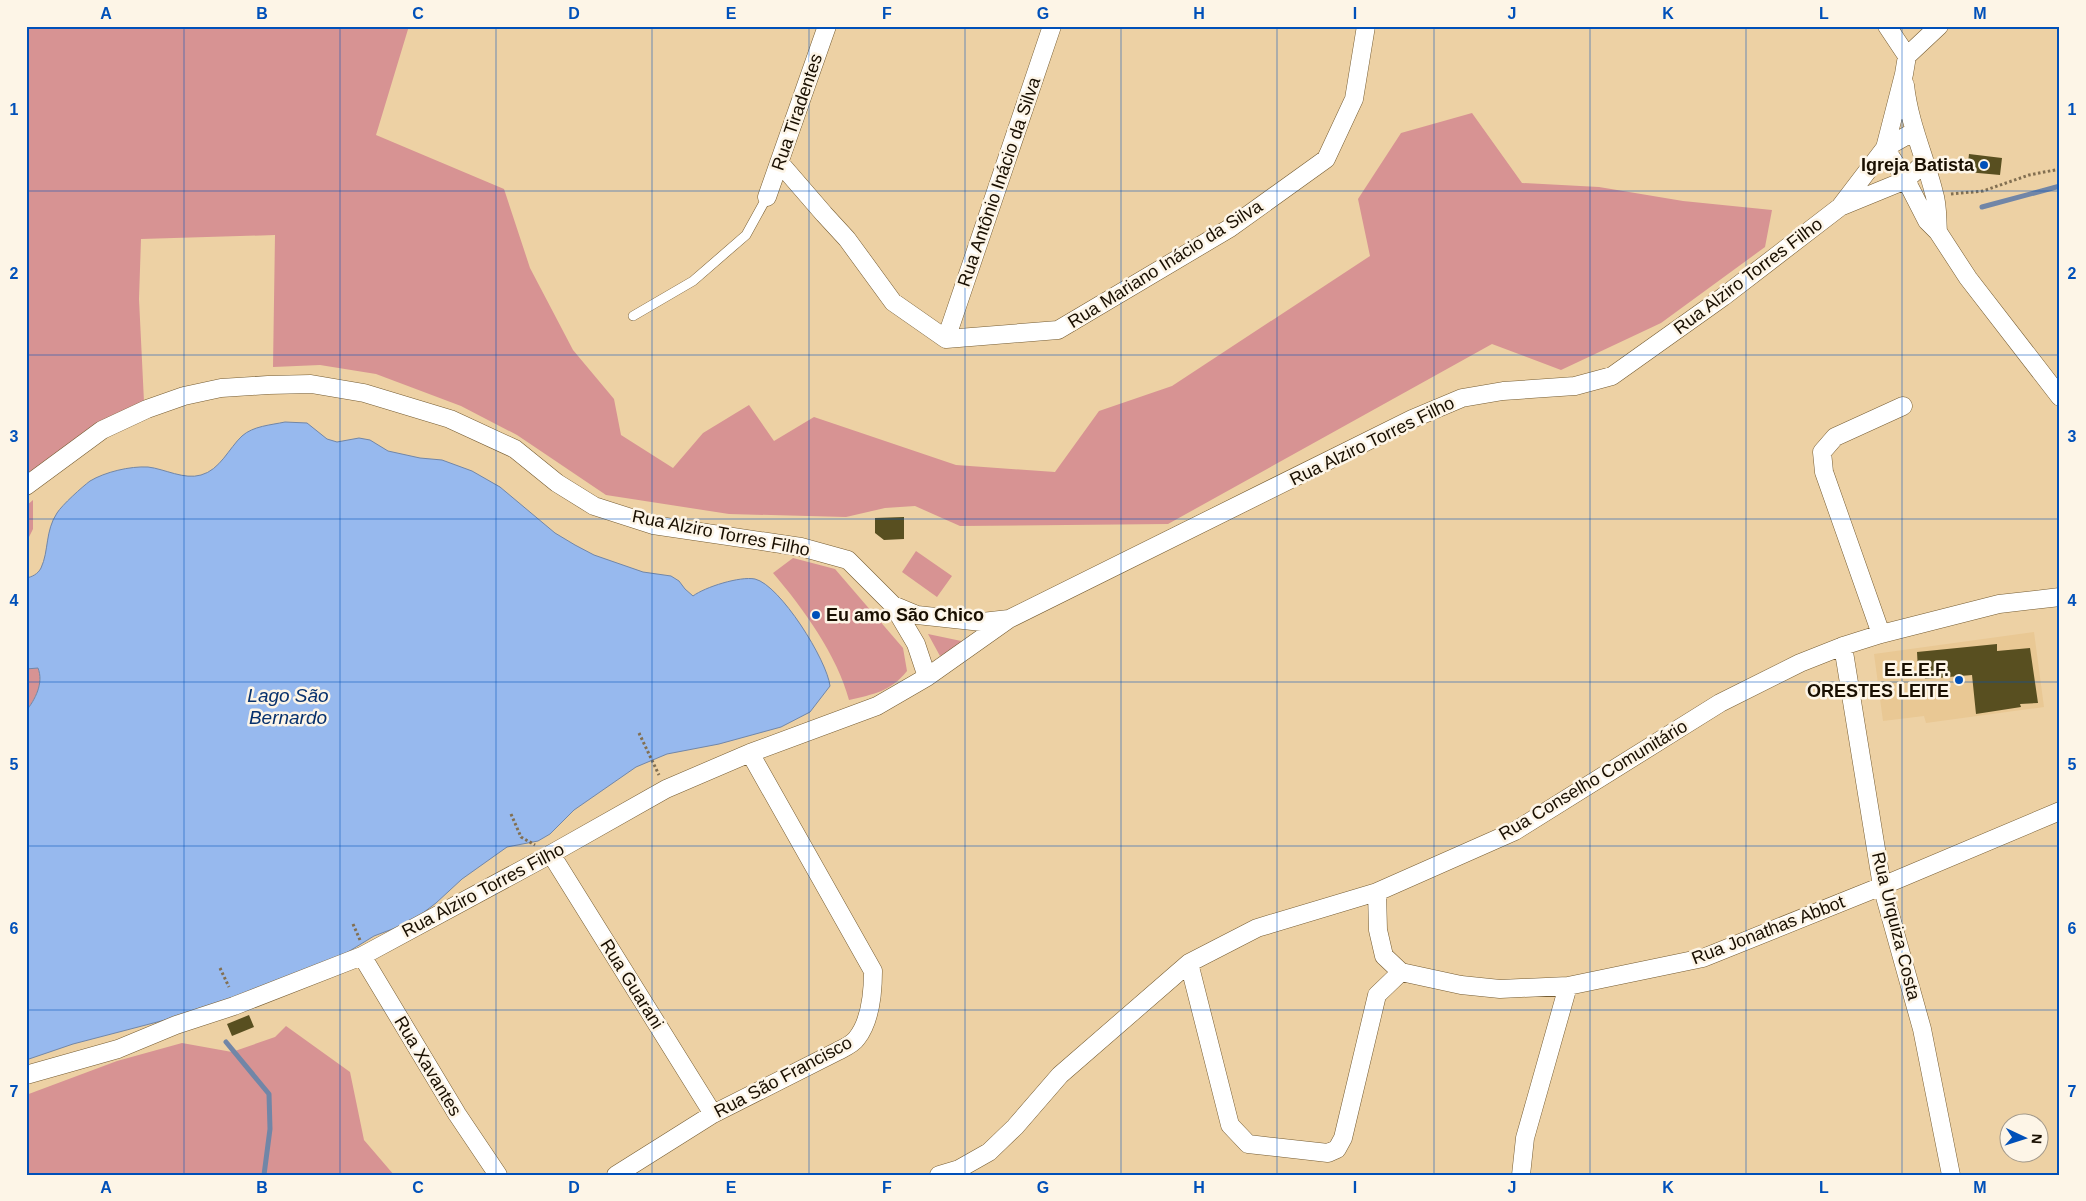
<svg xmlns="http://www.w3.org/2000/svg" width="2086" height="1201" viewBox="0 0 2086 1201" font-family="Arial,sans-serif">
<rect width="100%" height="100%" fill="#edd1a4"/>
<path fill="#e9c894" d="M2034 632 2044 707 1926 723 1924 716 1883 721 1874 654Z"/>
<path fill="#d79393" d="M26 26H409L376 135 504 189 530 268 573 350 614 399 621 435 673 468 703 433 749 405 774 441 814 417 956 465 1055 472 1099 411 1172 386 1370 256 1358 199 1401 133 1472 113 1522 183 1599 187 1683 201 1772 210 1765 247 1661 323 1561 370 1492 344 1168 524 960 526 915 506 885 508 846 517 729 514 606 495 517 435 461 406 376 374 320 365 273 367 275 235 141 239 139 299 144 402 26 476Z
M33 500V529L26 543V506Z
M916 551 952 576 937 597 902 572Z
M793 558 835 569 903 648 907 671C890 692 874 694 849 700 837 655 803 608 773 573Z
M928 634 966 642 940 656Z
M33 667 38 668C44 682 35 700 26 711V669Z
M286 1026 350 1072 364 1140 394 1175H26V1095L117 1061 182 1043 232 1052 275 1037Z"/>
<path fill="#97b9ee" stroke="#7186a7" d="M285 422 307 423 327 439 337 442 359 438 370 440 388 451 420 458 442 460 472 471 500 487 555 533 575 545 594 555 643 572 671 576 679 581 685 589 693 596C705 587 740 576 755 579 780 585 827 660 830 686L810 712 781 727 719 744 667 754 636 767 574 810 550 834 538 841 507 847 462 879 436 903 411 922 374 936 330 963 211 1008 73 1044 26 1060V711C35 700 44 683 38 668L26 669V578C32 577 38 574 41 568 49 551 45 531 57 513 62 505 82 487 90 481 105 472 130 466 148 467 165 469 184 480 201 475 220 470 229 448 242 436 253 426 271 425 285 422Z"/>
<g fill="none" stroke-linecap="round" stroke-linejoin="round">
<path stroke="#7186a7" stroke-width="5" d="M1982 207 2060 186
M226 1042 269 1094 270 1129 264 1175"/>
</g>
<path fill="#584f20" d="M1969 154 2002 158 2000 175 1967 172Z
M904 517V539L884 540 875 533V518Z
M1997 644V651L2030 648 2038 703 2020 704 2021 707 1976 714 1972 675 1925 679 1924 670H1918L1917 652Z
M249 1015 254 1027 232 1036 227 1024Z"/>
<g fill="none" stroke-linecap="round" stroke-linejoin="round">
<g stroke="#755c32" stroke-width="10">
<path id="lane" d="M633 316 693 281 746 235 767 197"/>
</g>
<g stroke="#755c32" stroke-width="19">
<path id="street" d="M1887 26 1907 56 1904 74 1885 148 1906 180 1927 221 1938 232 1968 278 2060 397
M1907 56 1939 26
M1905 85C1909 123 1925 157 1934 193 1938 205 1937 220 1938 232
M779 162 824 214 847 239 893 302 946 339 1058 330 1230 228 1326 159 1354 99 1366 26
M767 197 827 26
M1840 207 1885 148 1915 131
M946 339 1052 26
M26 486 102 430 147 409 184 396 221 388 268 385 311 384 364 393 450 419 515 449 557 483 594 506 653 525 801 547 848 560 893 605 916 644 927 677
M893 605 917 615 982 622 1009 619
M1881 634 1824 472 1822 452 1835 437 1903 406
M1843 646 1882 886 1922 1029 1951 1175
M551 854 713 1114
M1377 892 1378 930 1384 956 1401 972 1461 985 1500 989 1568 986 1703 958 1882 886 2060 811
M362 956 457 1114 498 1175
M1189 963 1230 1125 1248 1144 1328 1153 1337 1149 1343 1138 1377 995 1401 972
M26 1075 118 1049 176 1025 234 1006 362 956 551 854 666 789 750 753 877 706 927 677 1009 619 1412 419 1462 398 1503 391 1575 386 1612 376 1723 297 1840 207 1906 180 1924 163
M616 1175 713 1114 838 1051C844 1048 853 1044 857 1038 871 1020 873 992 873 971L750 753
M939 1175 959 1169 989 1152 1015 1127 1060 1075 1189 963 1257 928 1377 892 1515 831 1720 703 1800 663 1843 646 1881 634 1999 604 2060 597
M1521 1175 1525 1138 1568 986"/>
</g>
<path stroke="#826f51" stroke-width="3" stroke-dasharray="2.5 2.5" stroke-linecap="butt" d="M1951 194 1983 191 2029 175 2060 169
M639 733 659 775
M511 814 521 837 535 845
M353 924 360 940
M220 968 229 987"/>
<use href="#lane" stroke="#fff" stroke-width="9"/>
<use href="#street" stroke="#fff" stroke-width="18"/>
</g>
<path fill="none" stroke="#0050b9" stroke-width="1" stroke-opacity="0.55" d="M184 26V1175M340 26V1175M496 26V1175M652 26V1175M809 26V1175M965 26V1175M1121 26V1175M1277 26V1175M1434 26V1175M1590 26V1175M1746 26V1175M1902 26V1175M26 191H2060M26 355H2060M26 519H2060M26 682H2060M26 846H2060M26 1010H2060"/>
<g fill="#0050b9" stroke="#fdf5e7" stroke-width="2">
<circle cx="1984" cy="165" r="5"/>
<circle cx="816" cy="615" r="5"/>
<circle cx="1959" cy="680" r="5"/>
</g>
<g text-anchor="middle" stroke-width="5" stroke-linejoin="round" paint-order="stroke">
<g font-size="18" fill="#190f01" stroke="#fdf5e7">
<text transform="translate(797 112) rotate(-71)" y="6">Rua Tiradentes</text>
<text transform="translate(999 182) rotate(-71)" y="6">Rua Antônio Inácio da Silva</text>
<text transform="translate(1165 264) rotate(-32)" y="6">Rua Mariano Inácio da Silva</text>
<text transform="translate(1748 276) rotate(-37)" y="6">Rua Alziro Torres Filho</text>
<text transform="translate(1372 441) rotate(-26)" y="6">Rua Alziro Torres Filho</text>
<text transform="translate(721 533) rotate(11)" y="6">Rua Alziro Torres Filho</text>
<text transform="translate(1593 780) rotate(-31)" y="6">Rua Conselho Comunitário</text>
<text transform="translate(483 890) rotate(-28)" y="6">Rua Alziro Torres Filho</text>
<text transform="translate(1896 926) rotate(76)" y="6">Rua Urquiza Costa</text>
<text transform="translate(1768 930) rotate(-21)" y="6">Rua Jonathas Abbot</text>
<text transform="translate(632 984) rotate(58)" y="6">Rua Guarani</text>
<text transform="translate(428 1066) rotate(59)" y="6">Rua Xavantes</text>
<text transform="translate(783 1077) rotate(-28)" y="6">Rua São Francisco</text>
</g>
<g font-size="18" font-weight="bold" fill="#190f01" stroke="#fdf5e7" text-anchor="end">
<text x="1974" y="171">Igreja Batista</text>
<text x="826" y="621" text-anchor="start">Eu amo São Chico</text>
<text x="1949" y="676">E.E.E.F.<tspan x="1949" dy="21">ORESTES LEITE</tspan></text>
</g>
<g font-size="19" font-style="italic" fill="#07316d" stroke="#fdf5e7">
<text x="288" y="702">Lago São<tspan x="288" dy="22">Bernardo</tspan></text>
</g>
</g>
<rect width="2086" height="1201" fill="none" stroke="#fdf5e7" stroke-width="55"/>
<g transform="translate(2024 1138) rotate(94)"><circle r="24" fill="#fdf5e7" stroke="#a2998b"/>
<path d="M0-4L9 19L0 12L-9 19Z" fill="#0050b9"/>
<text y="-8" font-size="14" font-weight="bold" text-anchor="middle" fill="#190f01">N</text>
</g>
<rect x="28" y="28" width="2030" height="1146" fill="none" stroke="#0050b9" stroke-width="2"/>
<g font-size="16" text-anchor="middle" font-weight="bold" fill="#0050b9">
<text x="106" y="19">A</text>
<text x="262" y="19">B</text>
<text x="418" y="19">C</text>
<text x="574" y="19">D</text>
<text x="731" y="19">E</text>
<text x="887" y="19">F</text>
<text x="1043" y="19">G</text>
<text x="1199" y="19">H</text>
<text x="1355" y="19">I</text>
<text x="1512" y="19">J</text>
<text x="1668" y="19">K</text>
<text x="1824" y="19">L</text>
<text x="1980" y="19">M</text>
<text x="14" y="115">1</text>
<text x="2072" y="115">1</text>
<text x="14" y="279">2</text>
<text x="2072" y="279">2</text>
<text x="14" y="442">3</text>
<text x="2072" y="442">3</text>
<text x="14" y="606">4</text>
<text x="2072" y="606">4</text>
<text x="14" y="770">5</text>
<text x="2072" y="770">5</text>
<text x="14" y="934">6</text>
<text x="2072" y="934">6</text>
<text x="14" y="1097">7</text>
<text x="2072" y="1097">7</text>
<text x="106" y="1193">A</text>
<text x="262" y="1193">B</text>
<text x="418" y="1193">C</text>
<text x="574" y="1193">D</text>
<text x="731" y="1193">E</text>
<text x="887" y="1193">F</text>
<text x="1043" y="1193">G</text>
<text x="1199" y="1193">H</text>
<text x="1355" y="1193">I</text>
<text x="1512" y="1193">J</text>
<text x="1668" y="1193">K</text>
<text x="1824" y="1193">L</text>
<text x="1980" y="1193">M</text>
</g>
</svg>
